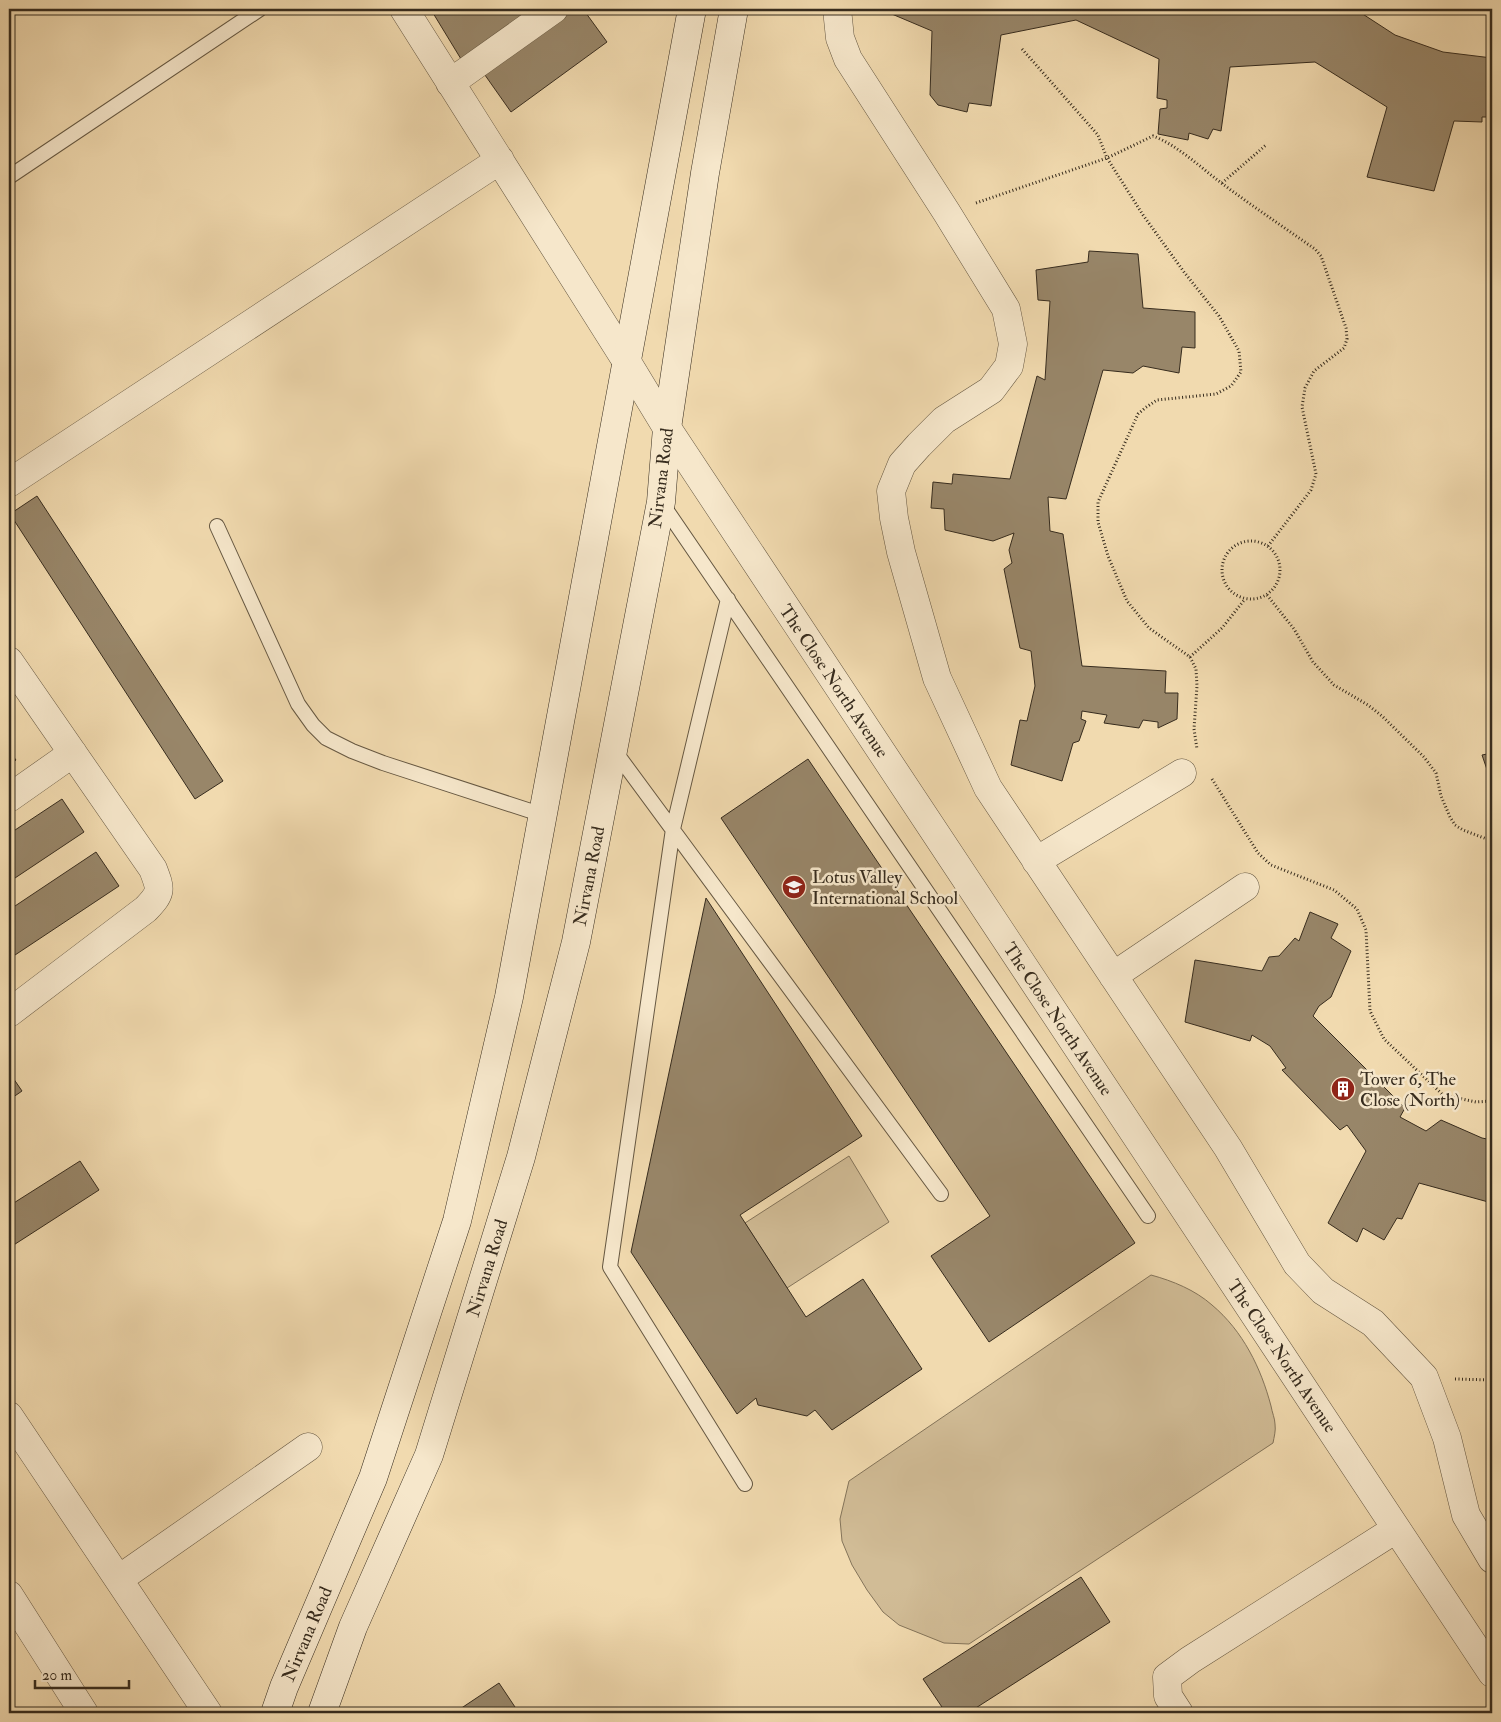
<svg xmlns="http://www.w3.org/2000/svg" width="1501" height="1722" viewBox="0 0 1501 1722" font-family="'IM FELL Double Pica',serif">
<rect width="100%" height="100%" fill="#f1daaf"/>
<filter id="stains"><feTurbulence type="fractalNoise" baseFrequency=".004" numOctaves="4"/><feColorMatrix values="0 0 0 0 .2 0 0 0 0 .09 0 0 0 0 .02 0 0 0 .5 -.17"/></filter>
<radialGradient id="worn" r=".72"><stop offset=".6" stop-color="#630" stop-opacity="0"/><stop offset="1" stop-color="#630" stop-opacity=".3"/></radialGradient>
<path fill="#d1bc96" stroke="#84745a" d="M849 1156 889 1222 787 1288 745 1223Z
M1151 1275C1173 1281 1195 1290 1212 1305 1243 1331 1261 1368 1271 1406 1272 1412 1275 1419 1275 1424 1276 1431 1274 1437 1273 1443L969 1644 944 1643 899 1625 883 1612 867 1590 852 1565 842 1541 840 1519 849 1481Z"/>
<path fill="#988669" stroke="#372c1e" d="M441 9H519L526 20 461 59 433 13Z
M563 9H583L607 42 511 112 480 68Z
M880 9H1355L1395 35 1443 52 1492 58V117H1482V122L1454 121 1434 191 1367 177 1387 107 1315 62 1230 67 1221 131 1213 129 1208 139 1189 133 1188 140 1158 134 1160 109 1167 108V100L1157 98 1159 59 1076 20 1001 35 991 106 969 103 967 112 938 105 930 95 932 31Z
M1089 251 1138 254 1143 308 1195 312V348L1182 347 1179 373 1143 366 1133 373 1103 370 1066 499 1048 497 1050 531 1063 534 1082 666 1166 671 1165 693H1178L1177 719 1158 728V722L1143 720 1139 728 1104 723 1107 715 1082 711 1081 719 1086 721 1079 741 1073 743 1062 781 1011 765 1020 720 1027 721 1035 686 1031 651 1020 648 1004 569 1012 563 1009 550 1014 533 993 541 945 530 944 509 931 508 933 482 952 484 953 474 1010 479 1037 376 1045 380 1050 301 1038 300 1036 270 1088 262Z
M37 496 223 781 195 799 10 514Z
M9 751 16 760 9 765Z
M1492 753V784L1482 755Z
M808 759 1135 1243 989 1342 931 1256 990 1216 721 818Z
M62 799 84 832 9 882V834Z
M96 852 119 886 9 959V910Z
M706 898 862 1136 740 1215 806 1317 863 1279 922 1369 832 1430 815 1410 807 1416 758 1405 756 1398 737 1414 631 1252Z
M1310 912 1338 924 1331 938 1351 951 1331 997 1319 1006 1313 1016 1405 1108 1400 1117 1426 1131 1441 1120 1482 1138 1492 1140V1203L1419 1183 1402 1219 1397 1218 1384 1240 1363 1228 1357 1242 1328 1223 1366 1151 1347 1125 1340 1130 1282 1070 1286 1068 1270 1046 1252 1035 1250 1041 1185 1022 1195 960 1262 971 1269 957 1279 956 1295 938 1299 941Z
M9 1072 22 1091 9 1100Z
M80 1161 99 1190 9 1248V1206Z
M1081 1577 1110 1622 968 1713H946L923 1679Z
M499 1683 519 1713H454Z"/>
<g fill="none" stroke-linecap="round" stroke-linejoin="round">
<g stroke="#665842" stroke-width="16">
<path id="service" d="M9 177 260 9
M661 502 1148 1216
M217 526 298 704 313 725 326 738 352 751 383 763 543 815
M728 599 673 829 610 1267 745 1484
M614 750 941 1194"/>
</g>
<g stroke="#665842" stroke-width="29">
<path id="minor" d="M404 9 627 362 667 428 1492 1673
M837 9 840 38 848 59 947 213 1006 309 1013 344 1009 366 991 390 944 420 919 445 902 464 891 491 894 518 901 552 937 678 988 788 1228 1148 1297 1264 1323 1291 1373 1323 1424 1377 1447 1438 1466 1515 1492 1559
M450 83 554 9
M9 483 500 160
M9 661 153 869C161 890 162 892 146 909L9 1013
M9 798 73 753
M1036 861 1182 773
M1113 976 1245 887
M9 1416 208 1713
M119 1579 308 1447
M9 1595 84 1713
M1179 1713 1168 1696 1167 1677 1190 1660 1396 1529"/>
</g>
<g stroke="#372c1e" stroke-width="29">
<path id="secondary" d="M275 1713 284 1687 373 1478 457 1221 509 997 692 9
M322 1713 353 1627 429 1455 521 1157 576 942 661 502 667 428 705 173 734 9"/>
</g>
<path stroke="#372c1e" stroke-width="3" stroke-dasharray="1 2.5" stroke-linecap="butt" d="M1022 49 1098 135 1107 158 1143 215 1184 272 1219 316 1239 351 1241 372 1231 386 1216 394 1157 400 1145 408 1138 414 1098 502V522L1108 556 1127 601 1149 628 1190 657 1196 669 1197 686 1194 729 1197 749
M1222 183 1266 145
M976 203 1107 158 1153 136C1177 145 1199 166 1220 182 1251 205 1283 227 1315 249L1321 256 1346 328 1347 339 1344 348 1314 371 1305 388 1302 407 1316 474 1311 490 1268 546
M1222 570a29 29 0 1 1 58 0a29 29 0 1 1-58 0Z
M1267 595 1294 629 1313 662 1334 685 1368 705 1382 716 1424 757 1436 773 1441 796 1450 817 1455 825 1463 830 1492 841
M1190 657 1222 628 1245 599
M1212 779 1258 853 1271 865 1334 890 1357 909 1366 930 1370 1011 1384 1039 1443 1095 1476 1102 1492 1101
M1455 1379 1492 1380"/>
<use href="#service" stroke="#f6e7cb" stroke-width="14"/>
<use href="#minor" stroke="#f6e7cb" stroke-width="28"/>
<use href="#secondary" stroke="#f6e7cb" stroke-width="28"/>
</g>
<defs>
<g id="school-disc" transform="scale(1.25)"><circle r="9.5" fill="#8f2418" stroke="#f6e7cb"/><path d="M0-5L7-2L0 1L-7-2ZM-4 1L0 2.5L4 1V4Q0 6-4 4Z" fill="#fff"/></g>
<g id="building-disc" transform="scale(1.25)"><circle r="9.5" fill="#8f2418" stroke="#f6e7cb"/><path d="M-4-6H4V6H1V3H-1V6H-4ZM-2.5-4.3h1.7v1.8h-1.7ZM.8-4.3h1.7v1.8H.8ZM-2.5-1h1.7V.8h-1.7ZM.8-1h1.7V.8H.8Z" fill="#fff"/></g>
</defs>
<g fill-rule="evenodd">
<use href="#school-disc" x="794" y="887"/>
<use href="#building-disc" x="1343" y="1089"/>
</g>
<g text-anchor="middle" stroke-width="5" stroke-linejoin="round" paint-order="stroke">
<g font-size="18" fill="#372c1e" stroke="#f6e7cb">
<text transform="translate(661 478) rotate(-83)" y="6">Nirvana Road</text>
<text transform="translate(834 681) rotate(56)" y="6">The Close North Avenue</text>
<text transform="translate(589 876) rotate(-79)" y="6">Nirvana Road</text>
<text transform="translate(1058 1019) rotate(56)" y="6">The Close North Avenue</text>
<text transform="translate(487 1268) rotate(-73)" y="6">Nirvana Road</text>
<text transform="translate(1282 1356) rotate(56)" y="6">The Close North Avenue</text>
<text transform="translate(307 1634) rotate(-67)" y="6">Nirvana Road</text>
</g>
<g font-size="18" fill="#372c1e" stroke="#f6e7cb" text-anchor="start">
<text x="812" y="883">Lotus Valley<tspan x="812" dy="21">International School</tspan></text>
<text x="1360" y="1085">Tower 6, The<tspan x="1360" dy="21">Close (North)</tspan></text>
</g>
</g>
<rect width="1501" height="1722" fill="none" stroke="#f1daaf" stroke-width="30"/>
<rect x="10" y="10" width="1481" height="1702" fill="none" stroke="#372c1e" stroke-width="2.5"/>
<rect x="15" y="15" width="1471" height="1692" fill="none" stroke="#372c1e"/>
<path d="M35 1680v8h94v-8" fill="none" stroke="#372c1e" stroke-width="2.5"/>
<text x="42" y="1680" font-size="15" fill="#372c1e" stroke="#f6e7cb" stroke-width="4" paint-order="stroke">20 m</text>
<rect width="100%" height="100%" filter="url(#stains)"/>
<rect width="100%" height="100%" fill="url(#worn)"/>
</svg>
